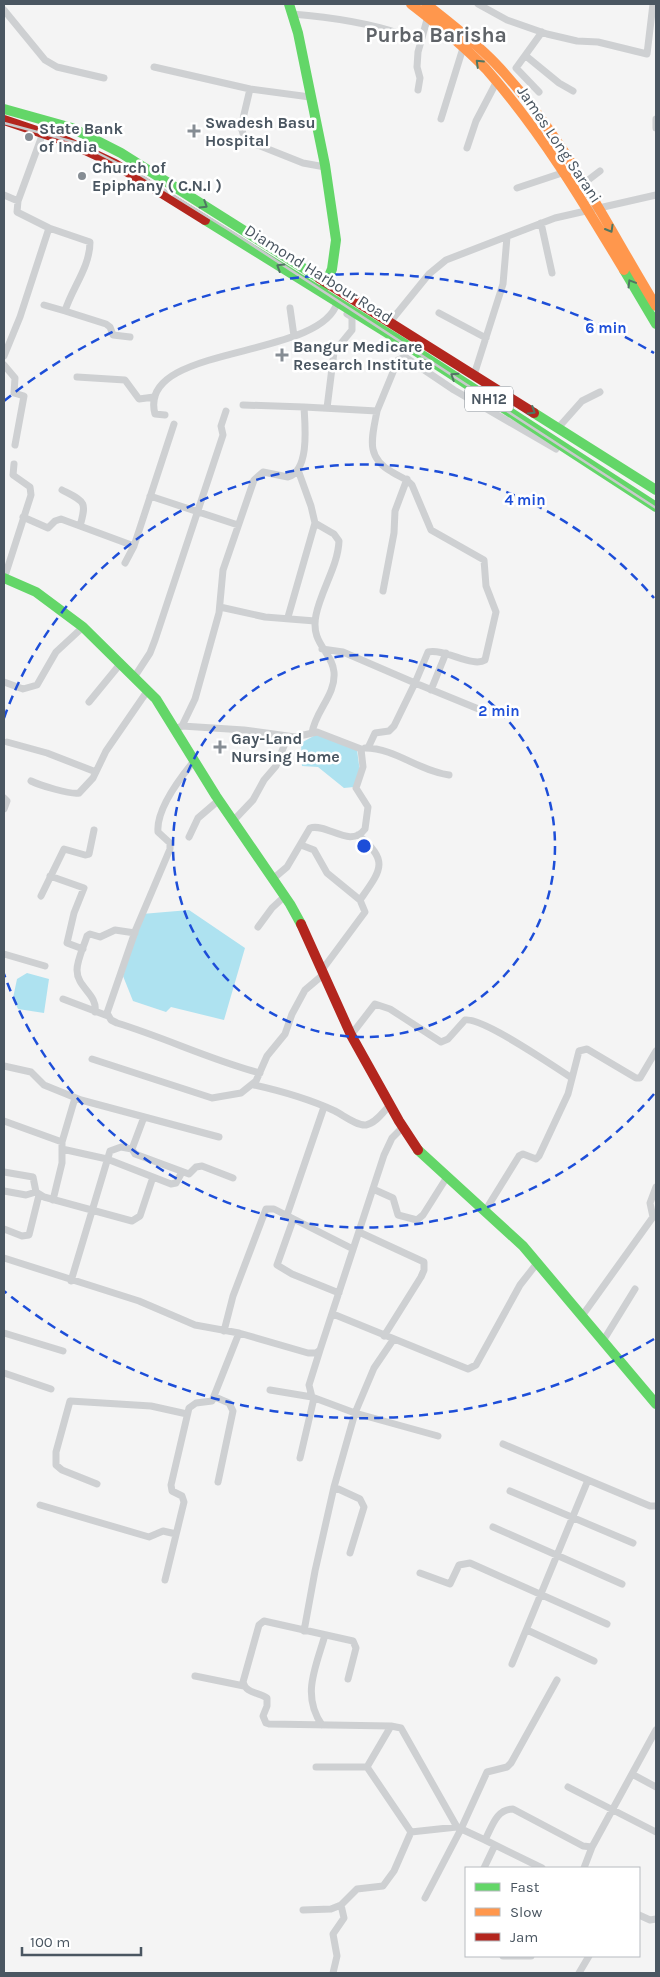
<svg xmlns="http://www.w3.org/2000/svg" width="660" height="1977" viewBox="0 0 660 1977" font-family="Karla,sans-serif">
<rect width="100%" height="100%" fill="#f4f4f4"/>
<path fill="#aee2f0" d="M319 733 357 750 360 772 354 787 344 788 318 767 302 766 301 743Z
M189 910 245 948 224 1020 171 1007 166 1012 133 1001 123 976 142 914Z
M27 973 49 979 44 1013 18 1009 13 998 17 979Z"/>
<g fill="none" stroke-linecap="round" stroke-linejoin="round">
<path stroke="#ced0d2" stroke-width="7" d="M478 4 507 20 547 34 577 41 598 42 647 54 653 4
M4 10 45 60 57 67 104 78
M292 14C329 17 366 22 401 34
M526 56 559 83 573 91
M154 67 250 89 310 97
M250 89 241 127 245 140 303 163 325 167
M418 90 420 78 417 67 418 52 428 16
M539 92 516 68 542 32
M441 119 463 48
M656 119V128
M43 133 18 201 17 212 49 228 90 242C90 267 72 288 65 311L106 324 110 327 113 335 130 337
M467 148 476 121 497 81
M583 184 600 171
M517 188 562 173
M4 195 18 201
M541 223 552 273
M44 305 65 311
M290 308 294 336
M439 313 486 338
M390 322 429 274 446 260 555 218 656 195
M4 356 20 317 49 228
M4 365 15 378 14 393 24 396 15 445
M474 375 503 284 507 237
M77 377 125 380 139 399 154 397
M243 405 304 407
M327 408 334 352 352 330V317L347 314
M165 415 155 414C136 344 320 360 337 303
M558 428 582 401 600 392
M62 490C85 502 87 501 80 526
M150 496 238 525
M23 517 48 528 55 521 61 519 134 546
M125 563 134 546 174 424
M4 579 31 495 30 487 13 475 14 464
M383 591 394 533 395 511 407 479
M220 607 265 617 315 621
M288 617 315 523 311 506 298 470
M322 649 343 652 415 683 428 652C444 648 473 668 485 660L496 612 486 586 484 560 431 530 412 485C406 478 400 477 392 472 365 457 372 438 377 411
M135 676 150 653 155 640 223 435 221 426 226 411
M4 682 23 689 37 685 56 652 83 627
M431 690 446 653
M89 702 121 663
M182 726 244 730 295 737 317 732 361 749 363 767 356 788 368 807 365 829C350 849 328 823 310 828L287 867 274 878
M176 729 182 726 195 699 219 613 223 570 254 480 263 472 288 477C310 470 305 425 304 407L377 411 398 360 405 357 454 390 556 449
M312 733C315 711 336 695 334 672 332 651 310 644 316 615 321 590 338 566 339 541L334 534 315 523
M7 742 47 753 96 772
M365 748C395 748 419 771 449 775
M368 748 375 733 389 731 394 726 415 683 481 710
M194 761C180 778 156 810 158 832L170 843V849L136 929 107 1013 111 1020 117 1023C166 1038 211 1060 260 1073
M31 781C39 785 71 795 79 793L93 778 106 751 148 690
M4 798 7 801 4 809
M234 820 253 800 264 780 276 766 288 736
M358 835C390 861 381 870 360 900
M189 837 198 818 219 800
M301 845 314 850 327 873 360 900 365 912 322 970
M50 876 84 888 74 913 67 943 83 949
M41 896 64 849 85 855 89 854 94 830
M258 927 272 908 285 896
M4 954 45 966
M63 999 108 1016
M95 1012C98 994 77 988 77 970 77 960 84 946 87 936L90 934 100 937 115 930 135 933
M351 1035 375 1004 390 1009 441 1042 448 1039 465 1020C483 1017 553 1066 572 1078
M92 1059 212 1098 241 1093 256 1081 267 1056 285 1034 292 1014 305 990 324 974
M4 1066 31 1072 44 1085 81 1100 219 1137
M254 1085C281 1091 309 1099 335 1111 343 1115 357 1126 366 1125 376 1123 383 1112 390 1105
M4 1121 62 1142
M62 1149 107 1159 171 1184 176 1183 182 1172
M132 1149 144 1117
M4 1172 33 1177 36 1192 44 1197 132 1221 140 1216 153 1177
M373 1189 393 1198 398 1215 417 1220 423 1215 447 1177
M4 1191 26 1195 36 1192
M53 1200 62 1163V1142L75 1098
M485 1211 519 1156 523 1154 536 1159 539 1156 568 1094 579 1051 587 1049 636 1078H640L656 1051
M287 1215 324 1107
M293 1220 277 1265 292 1274 339 1293
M4 1229 22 1236 29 1235 39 1195
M359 1232 424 1262V1270L421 1277 384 1336
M4 1258 139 1301 195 1325 239 1333
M71 1281 110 1151 121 1147 132 1149 135 1154 189 1174 196 1167 202 1166 233 1178
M333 1314 468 1369 476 1365 520 1285 538 1262
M582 1316 653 1217 650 1203 656 1187
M224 1331 233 1296 266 1209H274L353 1249
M4 1333 63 1351
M603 1341 635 1289
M320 1350 309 1385 312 1397 355 1413 438 1436
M4 1373 51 1389
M270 1390 312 1397
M215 1397 229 1403 233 1411 218 1482
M503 1444 588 1480
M300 1458 314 1398
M97 1484 62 1470 56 1465V1452L70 1401 151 1406 187 1414
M334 1487 360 1499 364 1507 350 1553
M510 1491 633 1543
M40 1505 149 1537 163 1531 176 1534
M493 1527 622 1584
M420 1573 450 1584 459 1565 470 1563 607 1624
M165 1580 184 1502 182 1496 172 1491 171 1485 189 1408 196 1403 212 1401 239 1333 308 1353H316L320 1350 384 1155 392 1138 403 1127
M527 1630 594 1661
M304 1631 315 1571 334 1487 355 1413 374 1368 393 1340
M512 1664 588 1480 650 1506H656
M195 1676 244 1686
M348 1679 356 1648 353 1641 264 1621 259 1625 243 1682C246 1694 259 1692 267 1698V1706L263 1716 266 1723 269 1724 391 1726
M322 1725C301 1695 316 1667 325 1635
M316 1767H367
M367 1767 391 1726 401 1728 457 1827
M367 1767 411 1832
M632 1774 656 1787
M568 1787 656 1832
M485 1840 542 1868
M484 1868 495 1845
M584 1868 592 1847
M425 1898 461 1829 487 1772 507 1767 511 1763 557 1680
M303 1910 331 1909 341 1905 357 1889 383 1886 394 1871 411 1832 457 1827 485 1840C492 1827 496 1809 513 1809L583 1846 592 1847 656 1730
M639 1915 650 1920 656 1919
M503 1956H531
M333 1973 337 1956 333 1934 344 1918 341 1905
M579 1973 589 1956"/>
<path stroke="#63d668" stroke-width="10" d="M289 4 298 33 325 165 336 240 332 269 324 288
M4 109 72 128 121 153 319 278
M205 220 405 344 656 507
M624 270 656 324
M534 413 656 490
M4 578 36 592 83 627 156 699 216 796 290 904 301 924
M418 1150 523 1246 656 1404"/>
<path stroke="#ff974d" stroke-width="10" d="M411 4C437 24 463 45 486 69 540 130 582 200 624 270
M426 4C450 23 474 41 495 63 562 133 606 224 656 306"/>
<path stroke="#b3261e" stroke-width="10" d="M4 120 66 141 115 164 205 220
M319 278 534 413
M301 924 351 1035 399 1121 418 1150"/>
<path stroke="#c9cacc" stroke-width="2.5" d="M4 123 78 143 137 173 229 230 656 508"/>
</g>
<defs><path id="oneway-chevron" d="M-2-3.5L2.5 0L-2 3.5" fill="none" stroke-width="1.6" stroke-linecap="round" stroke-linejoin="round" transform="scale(1.25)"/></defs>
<g stroke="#507663">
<use href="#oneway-chevron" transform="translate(479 63) rotate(-136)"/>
<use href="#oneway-chevron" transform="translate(204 205) rotate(32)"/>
<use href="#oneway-chevron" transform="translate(610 229) rotate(60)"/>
<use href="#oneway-chevron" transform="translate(280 267) rotate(-148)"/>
<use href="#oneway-chevron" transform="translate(631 283) rotate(-121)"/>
<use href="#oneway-chevron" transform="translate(454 376) rotate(-147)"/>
<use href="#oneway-chevron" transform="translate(532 411) rotate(32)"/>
</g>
<g fill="none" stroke="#1d4ed8" stroke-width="2.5" stroke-dasharray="9 6">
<circle cx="364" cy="846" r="191"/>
<path d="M654 1094A382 382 0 0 1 4 974M4 718A382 382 0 0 1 654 598"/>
<path d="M654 1339A572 572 0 0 1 4 1291M4 401A572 572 0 0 1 654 353"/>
</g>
<g fill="#868d94" stroke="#fff" stroke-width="2">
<path d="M191.5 123.5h5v5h5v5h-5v5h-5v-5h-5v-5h5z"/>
<circle cx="29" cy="137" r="5"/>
<circle cx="82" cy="176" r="5"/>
<path d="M279.5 347.5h5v5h5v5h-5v5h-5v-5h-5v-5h5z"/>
<path d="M217.5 739.5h5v5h5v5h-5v5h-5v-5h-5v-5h5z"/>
</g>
<g text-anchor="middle" stroke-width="5" stroke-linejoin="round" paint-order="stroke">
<rect fill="#fff" stroke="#808990" stroke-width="1" x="465" y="386.5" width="48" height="25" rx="4"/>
<g font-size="15" font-weight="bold" fill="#4a5661">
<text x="489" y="404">NH12</text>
</g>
<g font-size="16" font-weight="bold" fill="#4a5661" stroke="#fff" text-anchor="start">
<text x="205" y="128">Swadesh Basu<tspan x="205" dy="18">Hospital</tspan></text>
<text x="39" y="134">State Bank<tspan x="39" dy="18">of India</tspan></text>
<text x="92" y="173">Church of<tspan x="92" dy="18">Epiphany ( C.N.I )</tspan></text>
<text x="293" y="352">Bangur Medicare<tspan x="293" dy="18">Research Institute</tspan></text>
<text x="231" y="744">Gay-Land<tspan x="231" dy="18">Nursing Home</tspan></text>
</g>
<g font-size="16" fill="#4a5661" stroke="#fff">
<text transform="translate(560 144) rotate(56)" y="6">James Long Sarani</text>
<text transform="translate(319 273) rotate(32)" y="6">Diamond Harbour Road</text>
</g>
<g font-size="21" font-weight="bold" fill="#5f6368" stroke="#fff">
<text x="436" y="42">Purba Barisha</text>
</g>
</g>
<circle cx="364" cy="846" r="8" fill="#1d4ed8" stroke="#fff" stroke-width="2.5"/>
<g font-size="15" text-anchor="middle" font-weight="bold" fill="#1d4ed8" stroke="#fff" stroke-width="5" stroke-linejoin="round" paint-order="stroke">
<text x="606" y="333">6 min</text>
<text x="525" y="505">4 min</text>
<text x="499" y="716">2 min</text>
</g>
<rect width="660" height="1977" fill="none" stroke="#4a5661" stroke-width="10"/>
<rect x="465" y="1867" width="175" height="90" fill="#ffffff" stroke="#b7bbc0"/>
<rect x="475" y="1883" width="25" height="8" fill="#63d668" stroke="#b7bbc0"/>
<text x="510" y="1892" font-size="15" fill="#4a5661">Fast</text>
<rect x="475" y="1908" width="25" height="8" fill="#ff974d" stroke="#b7bbc0"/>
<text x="510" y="1917" font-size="15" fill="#4a5661">Slow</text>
<rect x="475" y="1933" width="25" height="8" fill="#b3261e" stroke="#b7bbc0"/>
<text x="510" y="1942" font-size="15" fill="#4a5661">Jam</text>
<path d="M22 1947v8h119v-8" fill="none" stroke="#4a5661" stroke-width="2.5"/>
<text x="30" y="1947" font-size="15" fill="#4a5661" stroke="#ffffff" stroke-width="4" paint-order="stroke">100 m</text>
</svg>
